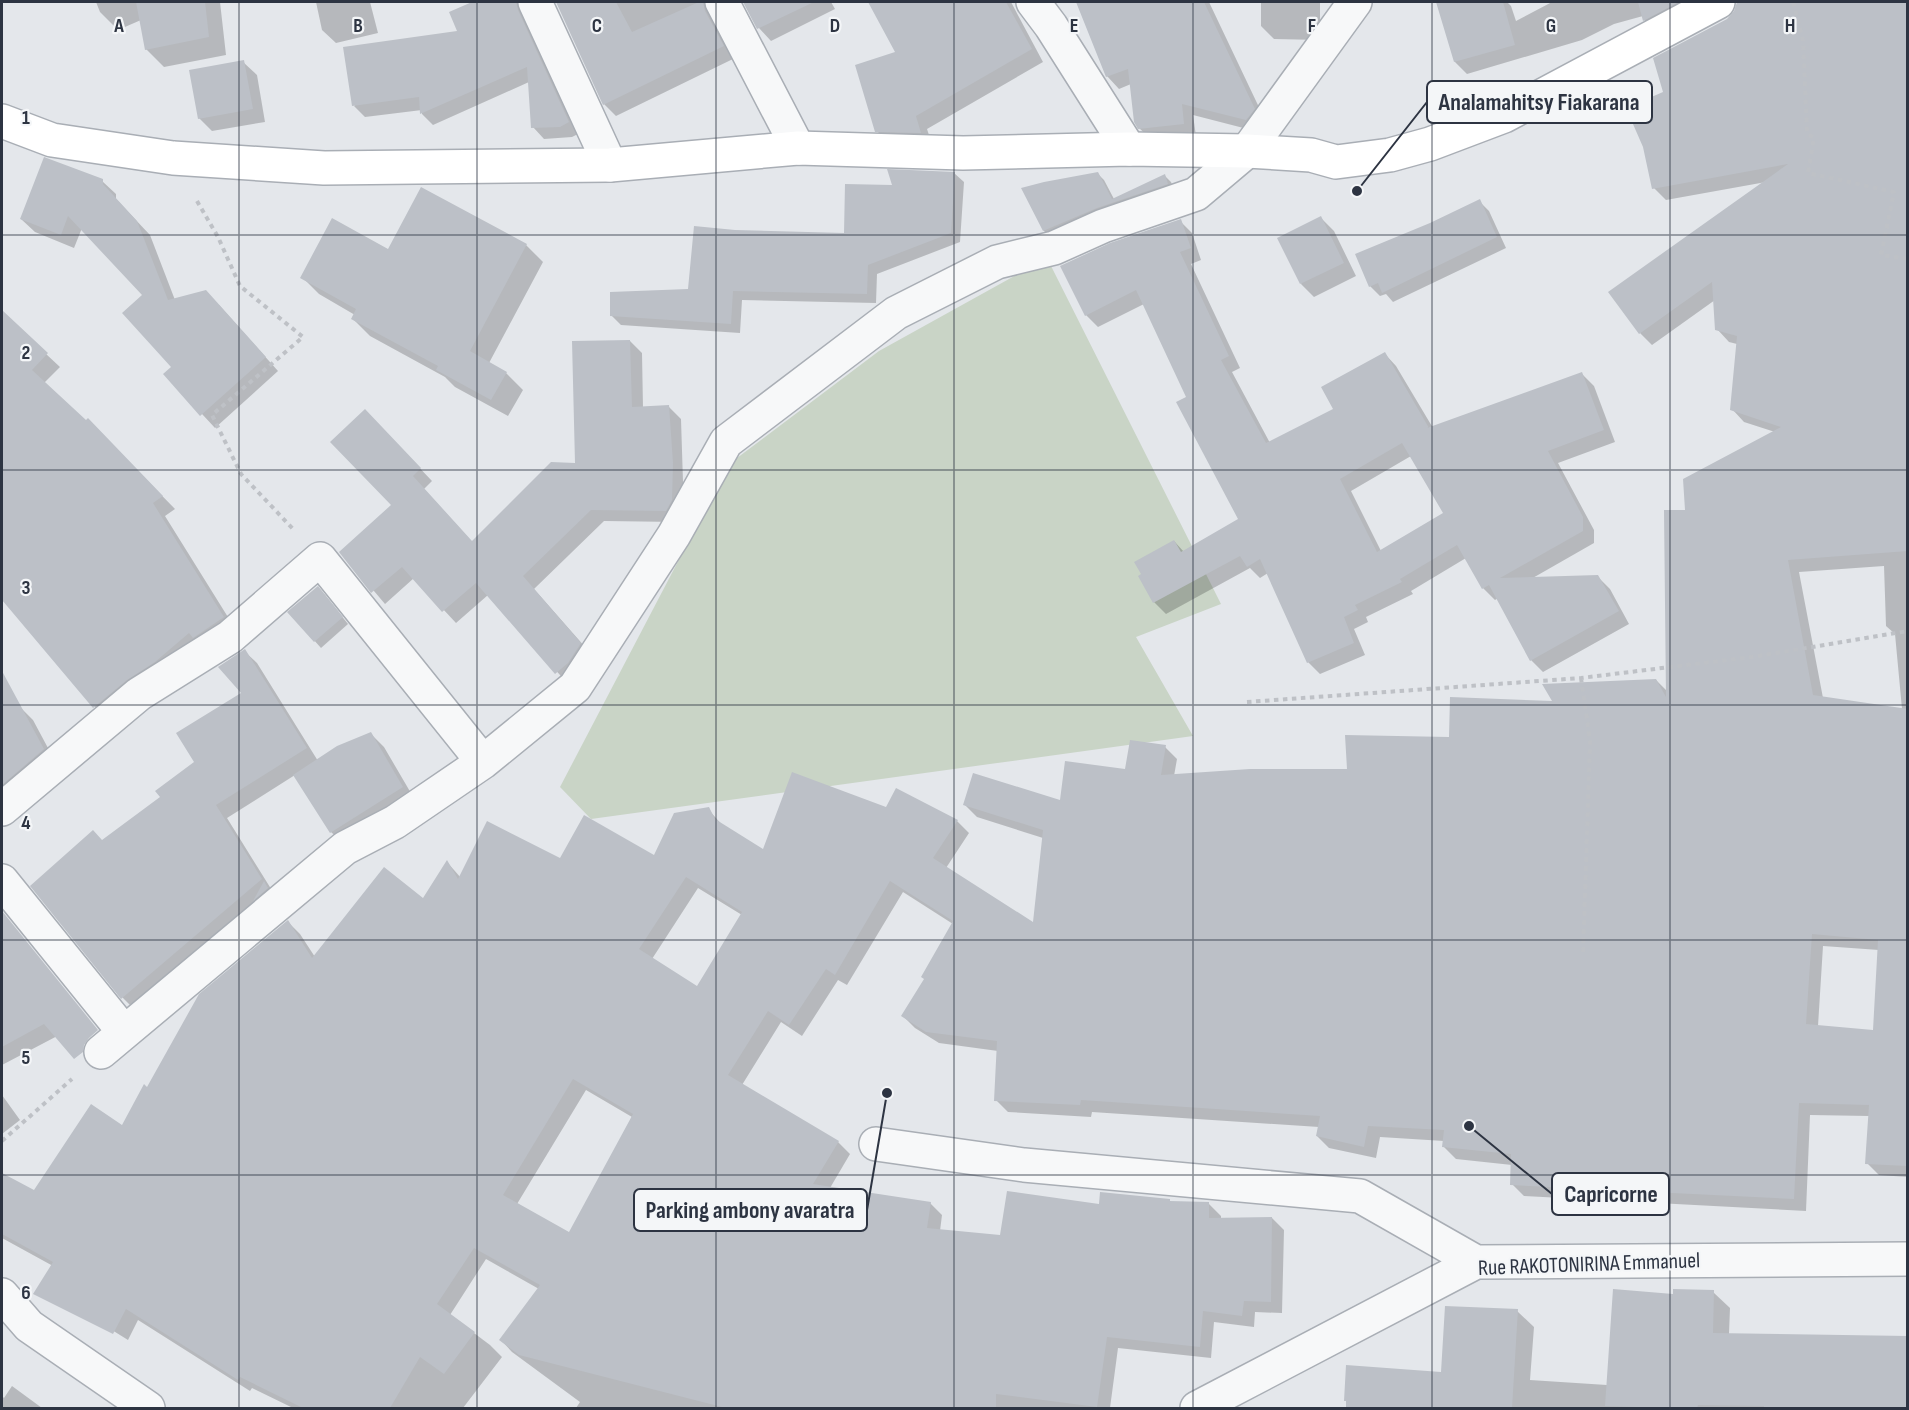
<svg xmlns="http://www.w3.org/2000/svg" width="1909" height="1410" viewBox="0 0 1909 1410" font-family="'Sofia Sans Condensed',sans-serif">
<rect width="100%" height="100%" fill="#e4e7eb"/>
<path fill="#c9d4c6" d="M1047 258 1221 604 1136 637 1193 736 591 819 560 787 729 464 879 351Z"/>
<path fill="#0003" fill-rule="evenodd" d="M96 2H220L226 55 164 67 146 49 141 20 118 30 100 12Z
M316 2H370L378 33 336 43 322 30Z
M476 2H524L580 133 572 137 544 139 533 127 529 82 433 125 422 114V110L365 117 354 106 460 32 451 13Z
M557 2H721L735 58 616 116 604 104Z
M745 2H831L835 9 771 41 759 28Z
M916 2H1011L1043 62 927 129 932 144 889 143 877 131 897 53 880 21Z
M1078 2H1209L1266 122 1259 132 1193 115 1196 136 1152 140 1139 128 1131 84 1119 89 1107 76Z
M1261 2H1320V40L1274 39 1261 26Z
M1472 2H1507L1511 6 1516 21 1552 2H1691L1656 32 1644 20 1643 16 1614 24 1582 40 1467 74 1455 62 1441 11Z
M1810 2H1908V1177L1879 1175 1867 1163 1869 1116 1810 1115 1806 1211 1524 1196 1512 1184V1165L1456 1159 1444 1147V1141L1380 1137 1376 1158 1329 1148 1317 1136 1319 1127 1092 1112 1091 1117 1008 1112 996 1100 998 1051 939 1043 915 1028 903 1016 925 979 953 924 903 892 847 985 838 980 802 1036 781 1022 742 1085 838 1142 850 1154 830 1188 930 1203 942 1215 940 1231 1002 1236 1100 1205 1169 1200 1172 1203 1209 1204 1221 1216V1219L1272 1218 1284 1230 1282 1313 1255 1312 1254 1327 1214 1322 1211 1358 1118 1348 1110 1408H920L921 1387 864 1380 862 1408H576L580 1402 512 1352 501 1340 539 1289 486 1259 450 1315 490 1345 502 1357 463 1408H293L252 1388 250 1391 138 1320 128 1340 54 1294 53 1266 2 1238V1174L34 1192 123 1127 147 1089 288 922 300 934 315 957 423 900 447 862 461 878 561 860 655 857 708 809 723 826 764 851 887 809 897 790 957 821 969 833 946 868 1034 925 1043 838 977 817 965 805 1062 802 1126 770 1165 747 1177 759 1174 776 1349 771 1451 738 1554 703 1656 680 1668 692 1686 512 1775 432 1744 422 1732 409 1737 344 1729 342 1717 329 1715 300 1652 345 1640 333 1766 182 1666 200 1654 188 1664 93 1813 7ZM1884 566 1886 626 1895 634 1902 709 1823 698 1799 572ZM698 888 742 915 697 988 652 959ZM1823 946 1879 950 1874 1032 1818 1026ZM586 1090 632 1117 570 1234 517 1204Z
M243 62 257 75 265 122 212 131 199 118Z
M954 173 964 182 960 242 877 274 876 303 742 300 740 333 621 325 611 315 690 290 735 232 846 235 894 187Z
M1097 173 1104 180 1114 199 1165 176 1171 182 1174 190 1050 237 1044 231 1024 189Z
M102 181 116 194V199L150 235 175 300 219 305 278 371 215 428 165 374 173 367 144 295 82 228 74 248 35 232 21 219Z
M1479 201 1489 211 1506 248 1393 302 1386 294 1380 296 1370 286 1431 224Z
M1321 218 1334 231 1356 276 1314 297 1301 284Z
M1180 221 1192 233 1201 260 1191 264 1240 368 1232 372 1270 443 1335 410 1385 354 1396 366 1433 428 1582 374 1594 386 1615 442 1558 463 1594 530V543L1531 579 1598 577 1610 589 1629 624 1543 672 1531 660 1498 598 1495 600 1483 588 1466 558 1411 591 1413 594 1366 617 1368 622 1354 629 1365 655 1320 674 1308 662 1268 573 1260 578 1250 568 1166 614 1154 602 1174 541 1184 552 1240 519 1188 398 1144 304 1098 327 1086 315 1062 266ZM1411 456 1445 513 1381 551 1351 491Z
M526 245 543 262 489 363 506 373 523 390 508 416 455 387 445 377 370 336 353 319 355 315 319 294 302 277Z
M2 313 60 367 44 383 86 422 88 420 175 509 165 516 236 630 106 720 2 597Z
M630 341 642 353 643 408 669 407 681 419 684 513 678 522 604 521 534 589 593 656 569 685 488 595 456 623 414 578 385 604 341 552 393 506 377 423 432 481 424 489 473 543 577 464Z
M324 594 348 624 321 648 289 612Z
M244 651 257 663 318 761 371 734 384 747 415 800 345 845 331 832 295 775 227 818 273 892 135 1010 123 998 59 920 103 842 162 797 196 763 243 693Z
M20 707 33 720 56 763 2 802V716Z
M2 918 82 1023 2 1065Z
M2 1095 20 1120 2 1134Z
M1713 1292 1730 1308 1729 1334 1908 1338V1408H1347L1348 1402 1442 1373 1517 1311 1534 1327 1530 1380 1607 1385 1674 1296Z
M12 1386 42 1408H2V1396L4 1398Z"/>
<path fill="#bcc0c7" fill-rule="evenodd" d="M136 2H205L209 37 145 50Z
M472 2H516L518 10 569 122 560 127 531 128 527 67 420 114 419 97 352 106 343 47 457 31 449 12Z
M556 2H616L632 32 699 2H703L705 11 724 46 603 105Z
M743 2H814L757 29Z
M868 2H1006L1032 49 916 116 921 133 875 132 855 65 895 52Z
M1076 2H1204L1255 109 1246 120 1182 104 1184 124 1138 129 1134 122 1128 69 1106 77Z
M1436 2H1503L1515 45 1454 62Z
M1638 2H1679L1643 21Z
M1737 2H1908V551L1788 560 1813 695 1908 709V1166L1865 1164 1869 1105 1799 1103 1794 1199 1510 1185 1511 1154 1442 1147 1444 1130 1368 1126 1364 1147 1316 1136 1320 1116 1081 1100 1080 1105 994 1101 997 1041 926 1032 901 1016 924 979 921 977 953 921 890 881 835 975 826 969 789 1025 768 1011 728 1075 839 1141 813 1184 931 1202 927 1228 1000 1235 1007 1191 1099 1204 1100 1192 1170 1199V1201L1209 1202V1218L1272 1217 1271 1302 1244 1301 1242 1316 1203 1311 1200 1347 1107 1337 1097 1407 996 1394V1408H726L519 1355 499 1340 540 1285 474 1248 437 1304 475 1332 444 1374 420 1357 390 1408H303L240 1377 238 1380 126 1309 113 1334 33 1294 53 1262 2 1234V1173L34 1190 91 1104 122 1125 144 1084 147 1087 199 994 288 920 312 958 384 867 423 898 447 860 458 879 487 821 560 858 584 815 654 855 674 813 709 807 715 819 763 849 792 772 886 807 896 788 958 820 933 858 1033 922 1043 830 963 805 973 773 1060 800 1065 761 1125 769 1130 740 1166 745 1161 775 1250 769H1347L1345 735 1449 737 1450 697 1552 701 1542 684 1656 679 1666 697 1664 510H1685L1683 479 1781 427 1730 410 1737 336 1715 330 1712 282 1639 334 1608 292 1788 164 1652 189 1643 147 1626 108 1663 92 1653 58 1727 19 1734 11ZM686 877 742 912 697 986 639 949ZM1812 934 1878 940 1873 1030 1806 1024ZM573 1079 633 1114 569 1232 503 1195Z
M244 60 253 109 198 119 189 70Z
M44 157 103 179V184L137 221 168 300 206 290 266 357 200 416 163 374 171 367 122 313 142 295 68 216 61 235 20 219Z
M887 169 955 172 951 233 868 265 867 294 733 291 731 324 610 316V292L688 289 694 226 735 230 844 233 845 184 892 185Z
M1098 172 1112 199 1165 174 1168 184 1097 208 1043 231 1021 188 1044 182Z
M421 187 527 244 470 351 507 372 491 400 436 370 438 366 351 319 356 309 300 278 332 218 388 249Z
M1480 199 1497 237 1382 293 1378 283 1369 287 1355 254 1430 223Z
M1321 216 1344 263 1300 284 1277 238Z
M1181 219 1191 248 1180 252 1229 356 1221 360 1266 443 1333 409 1321 387 1385 352 1429 428H1427L1582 372 1604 430 1548 451 1583 517V531L1500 578 1598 575 1619 611 1530 661 1489 585 1482 589 1457 545 1400 579 1402 582 1355 605 1358 610 1344 617 1354 643 1307 663 1260 559 1247 567 1240 556 1153 603 1138 576 1141 574 1134 562 1174 540 1181 552 1238 519 1176 402 1186 397 1136 290 1085 316 1060 266 1110 243ZM1402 443 1443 513 1377 552 1340 479Z
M2 310 48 353 32 370 86 420 88 418 163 496 153 503 224 617 193 638 189 633 155 662 127 680 93 708 2 600Z
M630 340 632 407 669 405 673 463 672 500 666 511 591 510 523 576 581 643 568 663 555 674 476 583 442 612 402 567 371 593 339 552 391 505 330 442 365 409 421 468 413 476 472 541 551 462 575 463 572 341Z
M318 586 343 617 314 642 287 612Z
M245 649 307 748 216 805 262 879 121 999 30 886 93 830 102 840 160 797 155 791 194 762 176 733 241 693 218 667Z
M2 671 44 749 2 785Z
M371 732 403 787 330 833 293 775 337 746Z
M264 881 268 888 253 901Z
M2 911 98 1030 89 1038 84 1045 83 1052 74 1059 44 1024 2 1047Z
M1613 1289 1673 1294V1289L1714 1290 1713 1333 1908 1336V1408H1764V1406L1698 1405 1697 1408H1669L1605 1406Z
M1445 1306 1518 1309 1512 1408H1346V1401H1344L1346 1365 1441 1372Z"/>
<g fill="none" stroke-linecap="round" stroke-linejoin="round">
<g stroke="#a9aeb5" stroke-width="36">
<path id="minor" d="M535 2 610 165
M722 2 798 148
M1033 2 1051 26 1129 149
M2 809 139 694 230 637 320 559 483 762
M2 881 124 1032
M101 1052 345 848 395 822 483 762 575 687 674 535 726 442 896 313 997 262 1054 248 1103 226 1196 194 1247 151 1355 2
M876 1144 1024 1165 1360 1196 1476 1262
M2 1295 29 1326 148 1408
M1197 1408 1476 1262 1908 1259"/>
</g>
<g stroke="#a9aeb5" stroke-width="36">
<path id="secondary" d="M2 121 52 140 173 158 324 168 610 165 798 148 963 153 1129 149 1247 151 1311 155 1336 162 1390 155 1430 144 1504 116 1718 2"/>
</g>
<path stroke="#bec1c6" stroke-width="4" stroke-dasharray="4.5 4.5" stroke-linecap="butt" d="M1793 2 1803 40 1807 133 1814 138 1808 173 1894 192 1881 255 1908 259
M197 201 218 237 240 286 303 337 212 415 241 474 294 530
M1581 678 1590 741 1583 956
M1247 702 1581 678 1752 657 1908 631
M2 1141 72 1079"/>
<use href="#minor" stroke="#f7f8f9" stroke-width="33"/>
<use href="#secondary" stroke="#fff" stroke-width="33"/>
</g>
<path fill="none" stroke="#2d3442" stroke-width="1.5" stroke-opacity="0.55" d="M239 2V1408M477 2V1408M716 2V1408M954 2V1408M1193 2V1408M1432 2V1408M1670 2V1408M2 235H1908M2 470H1908M2 705H1908M2 940H1908M2 1175H1908"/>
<g text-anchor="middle" stroke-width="4.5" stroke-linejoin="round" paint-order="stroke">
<g font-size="22" fill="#2d3442" stroke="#f4f6f8">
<text transform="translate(1589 1263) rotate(-2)" y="8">Rue RAKOTONIRINA Emmanuel</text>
</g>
</g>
<g font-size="20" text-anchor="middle" font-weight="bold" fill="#2d3442" stroke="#f4f6f8" stroke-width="4.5" stroke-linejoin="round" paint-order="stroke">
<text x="119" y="32">A</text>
<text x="358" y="32">B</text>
<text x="597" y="32">C</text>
<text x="835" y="32">D</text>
<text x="1074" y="32">E</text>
<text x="1312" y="32">F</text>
<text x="1551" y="32">G</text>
<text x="1790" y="32">H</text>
<text x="26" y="124">1</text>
<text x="26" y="359">2</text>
<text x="26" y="594">3</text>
<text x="26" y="829">4</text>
<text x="26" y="1064">5</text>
<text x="26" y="1299">6</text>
</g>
<path fill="none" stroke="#2d3442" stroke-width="2" d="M1357 191L1427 102M1469 1126L1552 1194M887 1093L867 1210"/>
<g fill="#2d3442" stroke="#f4f6f8" stroke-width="2">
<circle cx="1357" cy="191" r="6"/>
<circle cx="1469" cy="1126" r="6"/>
<circle cx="887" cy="1093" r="6"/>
</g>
<g fill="#f4f6f8" stroke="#2d3442" stroke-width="2">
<rect x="1427" y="81" width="225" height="42" rx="6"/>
<rect x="1552" y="1173" width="117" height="42" rx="6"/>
<rect x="634" y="1189" width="233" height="42" rx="6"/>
</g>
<g font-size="24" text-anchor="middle" font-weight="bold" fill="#2d3442">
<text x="1539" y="110">Analamahitsy Fiakarana</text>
<text x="1611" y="1202">Capricorne</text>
<text x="750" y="1218">Parking ambony avaratra</text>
</g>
<rect width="1909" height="1410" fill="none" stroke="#2d3442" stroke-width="6"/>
</svg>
